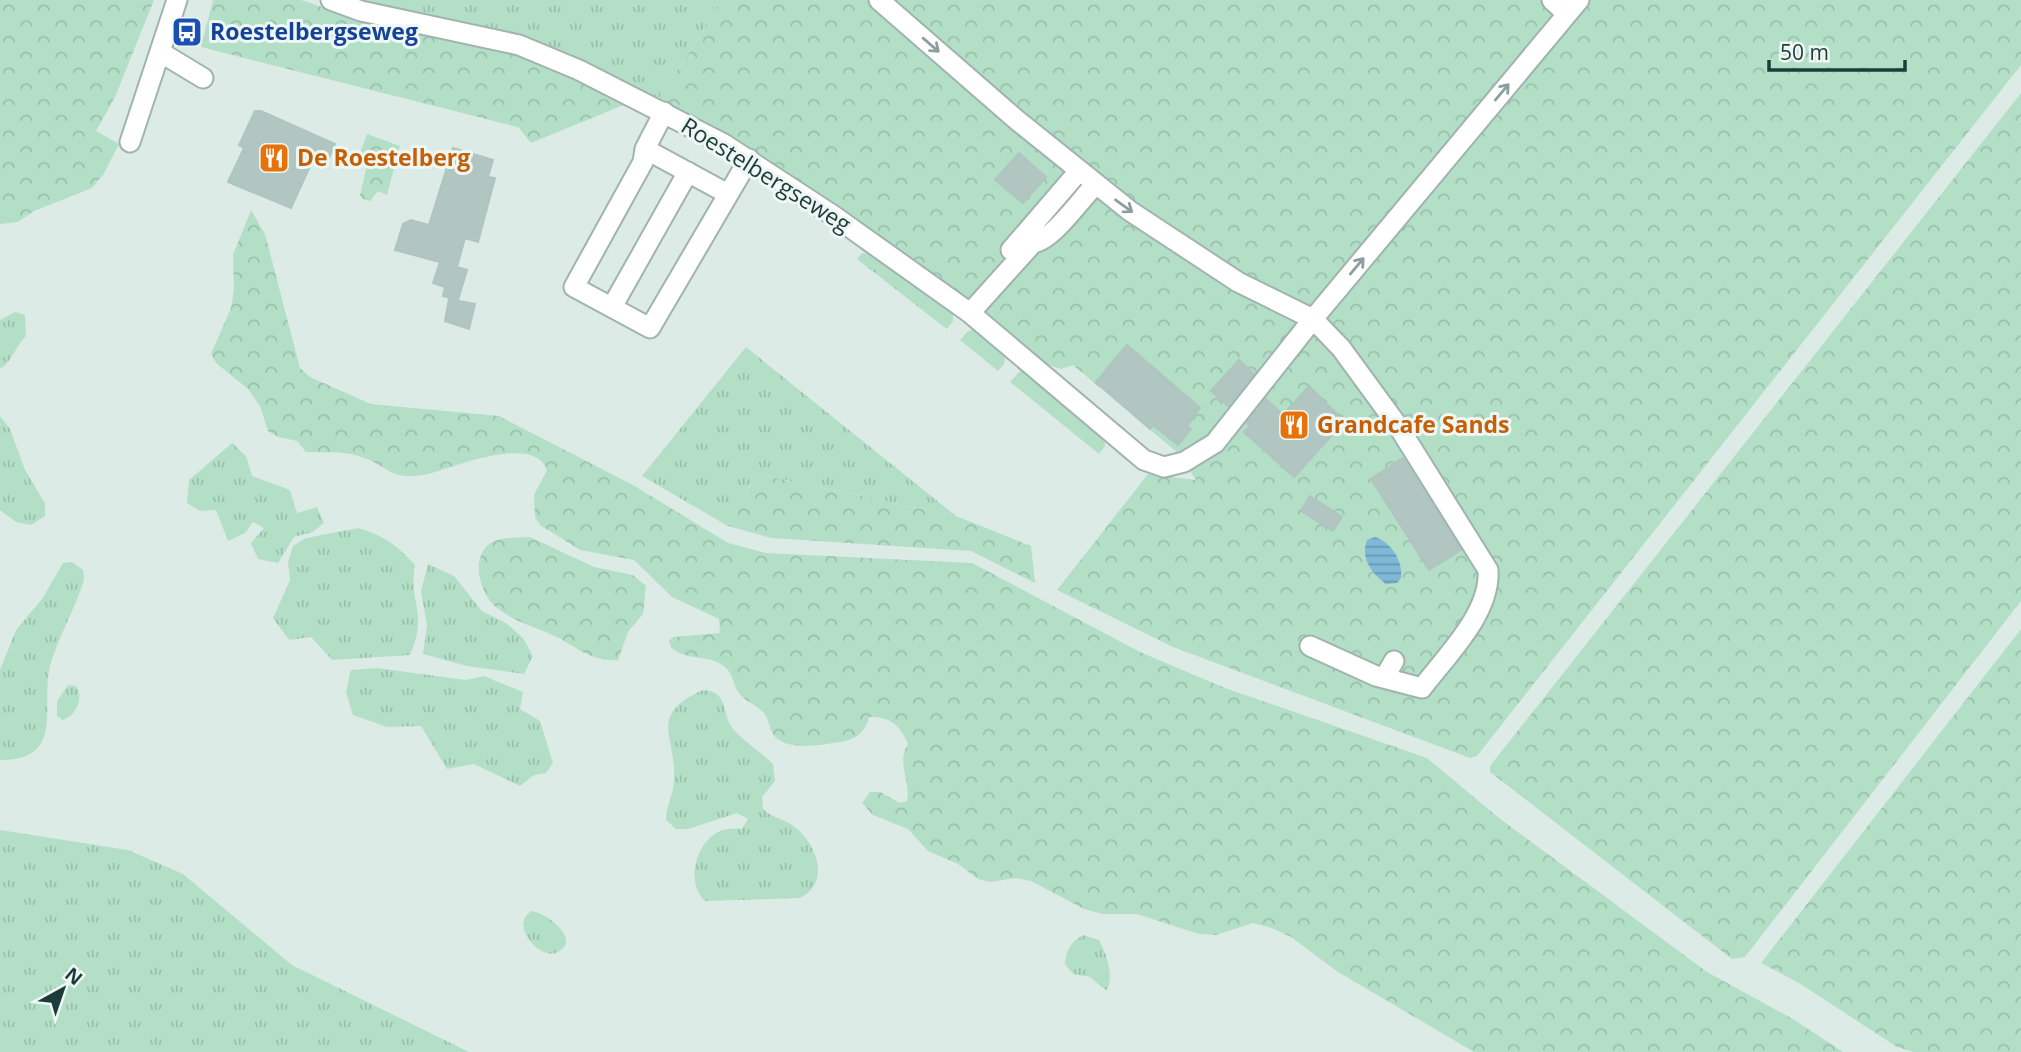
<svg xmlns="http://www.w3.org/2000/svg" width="2021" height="1052" viewBox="0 0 2021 1052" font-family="'Open Sans',sans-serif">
<defs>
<pattern id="grass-tufts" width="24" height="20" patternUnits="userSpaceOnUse" patternTransform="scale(1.75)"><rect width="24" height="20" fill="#b3dfc7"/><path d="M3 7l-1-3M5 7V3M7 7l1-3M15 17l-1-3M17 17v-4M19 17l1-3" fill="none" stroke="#9ac0ac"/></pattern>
<pattern id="forest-crowns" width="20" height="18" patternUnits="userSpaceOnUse" patternTransform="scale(1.75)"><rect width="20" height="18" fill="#b3dfc7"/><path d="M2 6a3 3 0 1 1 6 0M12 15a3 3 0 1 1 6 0" fill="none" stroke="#9ac0ac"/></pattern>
<pattern id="water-rules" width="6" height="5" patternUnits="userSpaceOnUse" patternTransform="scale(1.75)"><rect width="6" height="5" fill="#7fb9d7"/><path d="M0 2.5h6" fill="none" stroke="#6798af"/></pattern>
</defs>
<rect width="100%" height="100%" fill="#ddebe7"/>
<path fill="url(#grass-tufts)" d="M350 0H724L659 98 622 81Z
M862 253 874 254 953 309V321L947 329 935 320 857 259Z
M15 312 25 315 26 336C16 346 10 364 0 369V320Z
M978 327 1006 350 1004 364 998 371 960 340 967 332Z
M746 347 956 516 757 474 728 526 642 476Z
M1028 369 1104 435 1105 446 1099 454 1010 382 1019 372Z
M0 416 10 429 25 470 45 503V516L31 525 16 522 0 510Z
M232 443 246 456 252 476 290 490 297 513 317 507 324 523 313 532 294 537 278 563 258 559 251 543 264 528 253 522 245 533 228 541 216 510 200 511 187 503 189 480Z
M358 528C383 535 398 546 415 565 408 604 429 612 410 655L332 660 311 637 289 640 273 618 290 580 288 562 293 546 306 538Z
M72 562 83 570 84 579C76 609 58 636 50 666 40 707 66 760 0 760V670L16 630 42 599 63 563Z
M428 564 454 576 482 611 506 623 523 638 533 656 524 674 467 666 423 654 427 625 421 591Z
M377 668 466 680 484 676 523 692 520 709 540 721 553 763 546 773 534 775 520 786 474 764 447 769 421 726 387 727 353 715 346 692 351 670Z
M68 685 76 686C84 698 77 715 63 720L57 716V701Z
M703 690C730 691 721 716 734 730 746 743 761 752 773 764L775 781 762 797 763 809C771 817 782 818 792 825 815 841 833 881 800 898L705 901C685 883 696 841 720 831 727 828 735 829 742 829L748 819 737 813 688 829H676L666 820C666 806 673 795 674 782 677 735 646 716 703 690Z
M0 830 128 850 183 874 292 965 469 1052H0Z
M532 911C546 913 582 939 558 952 540 962 508 924 532 911Z
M1083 935 1099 940C1107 955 1114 974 1107 991L1090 977 1073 974 1065 964C1066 950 1071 942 1083 935Z"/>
<path fill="url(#forest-crowns)" d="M0 0H154L115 97 96 131 119 144 103 175 92 188 34 211 18 222 0 224Z
M213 0H301L373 24 512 52 631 102 531 143 518 127 201 47Z
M724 0H2021V65L1477 756 1470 758 1173 647 1057 590 1148 474 1196 480 1179 454 1073 365 1061 369 1043 363 718 130 659 98Z
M2021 93V601L1745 957 1732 959 1490 772V766Z
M367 134 400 146 387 195 378 191 370 201 363 199 360 195 367 165 357 161Z
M251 210 265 234 300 368 310 377 371 404 499 416 633 485 728 543 766 553 972 563 1140 652 1225 688 1427 758 1499 818 1707 972 1793 1019 1843 1052H1474L1338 972 1291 937 1272 928 1253 923 1216 935 1199 934 1137 914H1102L1084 909 1031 881 1016 878 990 882 978 879 958 864 928 851 908 829 873 815 862 803 870 792H880L900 803 907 801C911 781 896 762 908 744 900 725 890 716 869 717 866 732 855 740 840 742 822 745 784 752 773 734 769 728 769 720 765 714 757 705 743 701 737 690 732 681 733 674 725 667 708 653 686 662 671 647L669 641 673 637 720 633 719 619 672 597 634 560 580 550 540 525 535 517 534 495 547 470C534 434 457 466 432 473 388 484 390 464 355 455 340 451 322 453 306 452L297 441 278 437 268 431 260 406 248 389 216 363 211 354 231 308 234 289 233 255Z
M757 474 956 516 1031 546 1035 583 971 551 771 538 728 526Z
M530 537 594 567 633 575 646 586 643 614 628 632 618 660C594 662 580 650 559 638 539 628 516 623 497 608 478 593 468 550 497 540 507 537 520 538 530 537Z
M2021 629V1052H1914L1897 1047 1799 983 1761 963Z"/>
<path fill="url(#water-rules)" d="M1375 537C1392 543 1403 561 1401 578L1397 583 1386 584C1372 574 1360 558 1367 540Z"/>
<path fill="#b2c6c1" stroke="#afc5c0" stroke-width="2" d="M255 111H261L335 144 325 168 312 162 291 208 228 182 244 148 239 145Z
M453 148 493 160 488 177 495 178 478 242 465 238 457 267 467 270 458 300 443 296 445 287 433 283 440 262 395 250 403 224 411 220 429 225Z
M1019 153 1046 177 1023 203 995 180Z
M449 299 475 304 469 329 445 321Z
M1127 345 1200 408 1187 426 1191 429 1178 445 1153 425 1150 429 1096 382Z
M1239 360 1254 374 1228 406 1211 391Z
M1309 386 1337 414 1333 418 1341 425 1294 477 1244 432 1250 426 1247 423 1266 399 1283 415Z
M1403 458 1461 550 1429 570 1371 479Z
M1310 496 1342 517 1333 531 1301 511Z"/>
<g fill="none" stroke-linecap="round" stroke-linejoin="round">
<g stroke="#a0b3af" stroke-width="23">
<path id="minor" d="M331 0 361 11 519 45 579 70 724 144 834 216 970 313 1144 460 1164 467 1184 462 1215 443 1313 319 1579 0
M879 0 1018 121 1130 211 1238 282 1313 319 1341 348 1398 426 1488 570C1491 613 1447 655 1422 688L1376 676 1310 646
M1552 0 1567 14
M160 52 203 78
M664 112 645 149 643 162 574 287 650 328 749 159
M130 142 177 0
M645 149 728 194
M1011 250 1079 171
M612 307 688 172
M970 313 1033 243C1052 241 1081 199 1095 185
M1384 678 1394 661"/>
</g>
<use href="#minor" stroke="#fff" stroke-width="19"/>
</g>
<defs><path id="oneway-shaft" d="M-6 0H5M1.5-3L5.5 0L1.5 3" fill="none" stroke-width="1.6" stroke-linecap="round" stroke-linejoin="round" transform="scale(1.75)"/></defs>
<g stroke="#8e9e9c">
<use href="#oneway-shaft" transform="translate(931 45) rotate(41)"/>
<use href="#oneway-shaft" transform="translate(1502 92) rotate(-50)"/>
<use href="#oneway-shaft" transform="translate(1124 206) rotate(36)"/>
<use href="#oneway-shaft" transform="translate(1357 266) rotate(-50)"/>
</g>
<defs>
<g id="bus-square" transform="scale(1.575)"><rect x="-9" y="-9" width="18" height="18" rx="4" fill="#1a4fb4" stroke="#eef7f4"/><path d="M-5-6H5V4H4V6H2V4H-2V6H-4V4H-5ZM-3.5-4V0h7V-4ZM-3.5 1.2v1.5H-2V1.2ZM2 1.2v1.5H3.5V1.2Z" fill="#fff"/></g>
<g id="restaurant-square" transform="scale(1.575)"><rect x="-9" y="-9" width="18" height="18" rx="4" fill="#e8710a" stroke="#eef7f4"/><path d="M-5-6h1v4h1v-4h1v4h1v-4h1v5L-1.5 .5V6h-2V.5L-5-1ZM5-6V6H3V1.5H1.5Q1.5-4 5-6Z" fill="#fff"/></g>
</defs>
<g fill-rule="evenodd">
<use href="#bus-square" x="187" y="32"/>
<use href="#restaurant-square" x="274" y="158"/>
<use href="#restaurant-square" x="1294" y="425"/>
</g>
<g text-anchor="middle" stroke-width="6" stroke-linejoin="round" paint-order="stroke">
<g font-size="23" font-weight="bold" fill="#164399" stroke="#eef7f4" text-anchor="start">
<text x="210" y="40">Roestelbergseweg</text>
</g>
<g font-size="23" font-weight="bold" fill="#c56008" stroke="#eef7f4" text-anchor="start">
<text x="297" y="166">De Roestelberg</text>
<text x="1317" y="433">Grandcafe Sands</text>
</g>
<g font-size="23" fill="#1d3c39" stroke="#eef7f4">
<text transform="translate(766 175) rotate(32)" y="8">Roestelbergseweg</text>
</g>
</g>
<g transform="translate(63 989) rotate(40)" stroke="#eef7f4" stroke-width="5" paint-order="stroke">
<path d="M0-5L12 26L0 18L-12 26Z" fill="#1d3c39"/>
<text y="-10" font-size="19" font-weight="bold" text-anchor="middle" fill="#1d3c39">N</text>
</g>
<path d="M1769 60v10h136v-10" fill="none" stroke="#1d3c39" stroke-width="3.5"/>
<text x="1780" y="60" font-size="21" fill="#1d3c39" stroke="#eef7f4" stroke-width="5" paint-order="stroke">50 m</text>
</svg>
